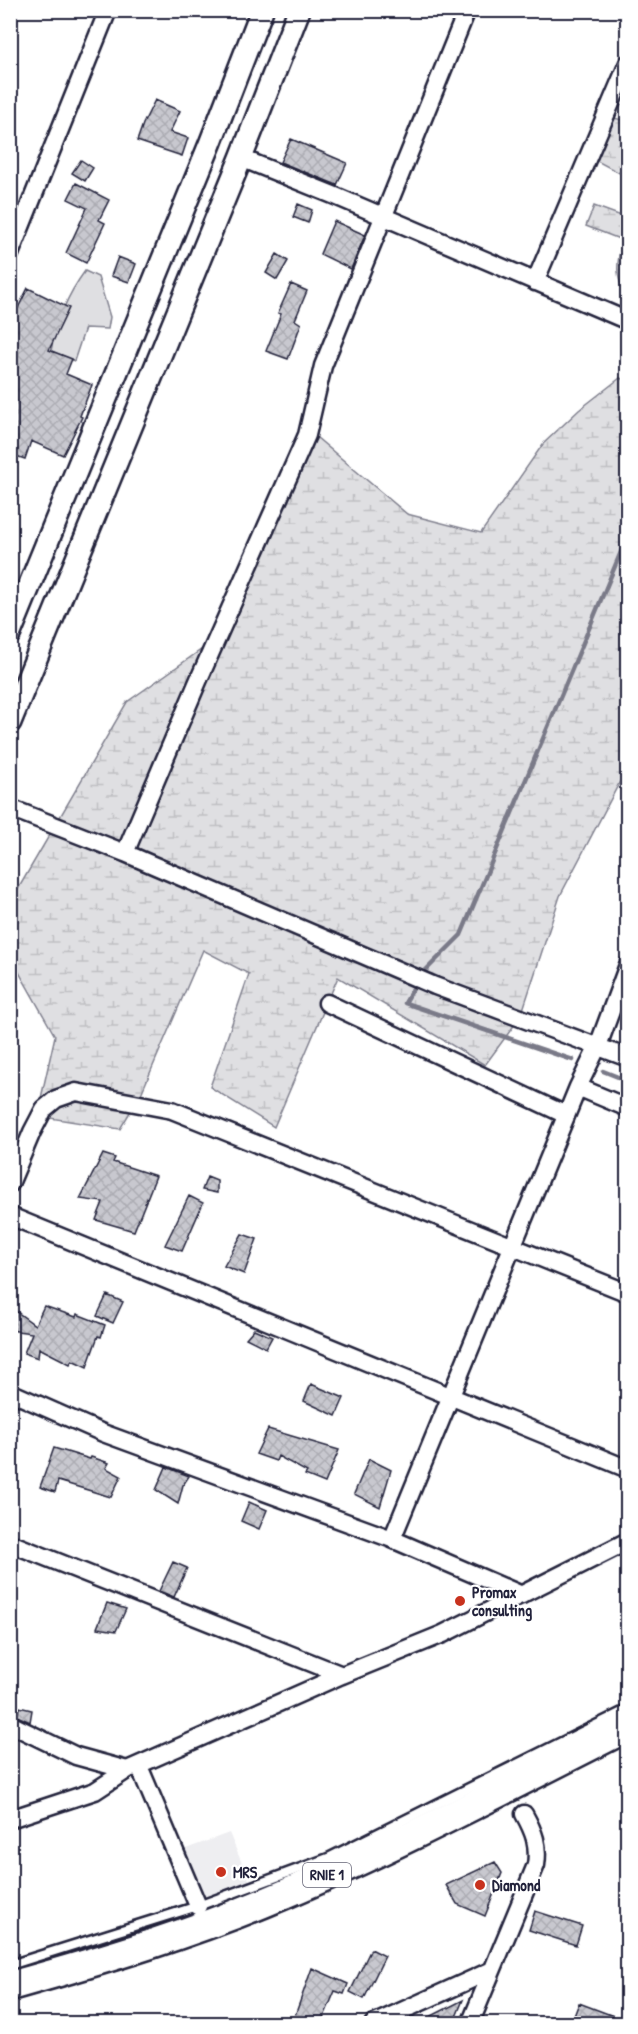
<svg xmlns="http://www.w3.org/2000/svg" width="638" height="2034" viewBox="0 0 638 2034" font-family="'Patrick Hand',sans-serif">
<defs>
<pattern id="wetland-marsh" width="20" height="14" patternUnits="userSpaceOnUse" patternTransform="scale(1.5)"><rect width="20" height="14" fill="#dfdfe2"/><path d="M1 5h8M5 5V1M11 12h8M15 12V8" fill="none" stroke="#bfbfc3"/></pattern>
<pattern id="building-cross-hatch" width="8" height="8" patternUnits="userSpaceOnUse" patternTransform="scale(1.5)"><rect width="8" height="8" fill="#c8c8cf"/><path d="M0 0l8 8M0 8l8-8" fill="none" stroke="#acacb3"/></pattern>
</defs>
<rect width="100%" height="100%" fill="#fff"/>
<filter id="ink" filterUnits="userSpaceOnUse"><feTurbulence type="fractalNoise" baseFrequency=".0167" numOctaves="2"/><feDisplacementMap in="SourceGraphic" scale="12" xChannelSelector="R" yChannelSelector="G"/><feConvolveMatrix kernelMatrix="1 2 1 2 8 2 1 2 1" color-interpolation-filters="sRGB"/></filter>
<g filter="url(#ink)">
<path fill="#eeeef1" d="M229 1833 250 1882 203 1901 183 1850Z"/>
<path fill="#dfdfe2" stroke="#80808e" stroke-width="1.5" d="M85 271 98 277 110 317 108 329 85 328 74 361 51 351C56 323 68 294 85 271Z"/>
<path fill="url(#wetland-marsh)" stroke="#80808e" stroke-width="1.5" d="M614 118 627 121V177L595 160Z
M594 206 627 218V297C614 276 617 263 622 240L586 226Z
M620 378 627 381V768L560 896 521 1016 485 1065 338 977 274 1127 210 1087 249 974 203 950 141 1094 120 1129 37 1116 55 1036 11 958V901L127 702 229 630 310 432 407 514 481 533 543 444 579 410Z"/>
<g fill="none" stroke-linecap="round" stroke-linejoin="round">
<path stroke="#7a7a88" stroke-width="4.5" d="M421 975 461 935 628 535
M417 982 405 1003 573 1060
M603 1071 628 1081"/>
</g>
<path fill="url(#building-cross-hatch)" stroke="#22223b" stroke-width="1.5" d="M155 100 180 111 170 132 188 138 182 156 137 141 143 124Z
M291 139 347 163 337 185 280 162Z
M81 160 93 168 85 181 72 173Z
M76 183 109 200 99 220 105 223 86 263 66 253 87 208 68 199Z
M298 204 312 210 308 223 293 217Z
M334 221 365 235 351 269 320 254Z
M277 254 288 261 277 280 266 273Z
M118 257 136 264 129 282 111 276Z
M291 284 307 291 295 320 301 324 288 359 266 351 281 314 278 313Z
M28 288 69 308 49 350 72 359 66 374 92 385 80 416 82 417 63 455 31 441 25 459 10 454V324Z
M103 1154 115 1158 113 1162 156 1176 134 1231 96 1220 103 1202 80 1199Z
M207 1177 217 1181V1193L202 1190Z
M189 1196 203 1203 182 1251 165 1245Z
M242 1234 257 1239 244 1274 224 1266Z
M107 1295 123 1302 113 1323 97 1316Z
M44 1306 76 1317 77 1314 105 1325 101 1337 98 1336 87 1367 72 1360 70 1364 39 1348 38 1358 24 1353 32 1333 10 1330V1307L35 1325Z
M254 1329 272 1337 266 1348 246 1338Z
M311 1384 344 1398 336 1416 304 1401Z
M268 1429 339 1450 325 1483 305 1475 307 1472 278 1456 276 1461 256 1454Z
M54 1448 90 1459 91 1457 109 1463 106 1468 121 1476 111 1497 58 1481 55 1492 40 1487Z
M369 1459 391 1470 380 1507 354 1494Z
M166 1467 189 1476 183 1485 178 1504 156 1490Z
M249 1502 267 1510 259 1529 241 1521Z
M173 1562 187 1568 174 1597 159 1591Z
M107 1603 126 1609 116 1631 97 1628Z
M19 1707 32 1710 30 1722 17 1716Z
M495 1862 502 1873 485 1916 457 1904 446 1885Z
M535 1911 582 1926 576 1945 529 1930Z
M371 1949 385 1956 364 1999 350 1992Z
M312 1968 348 1984 344 1994 335 1991 321 2024H292Z
M463 2000 453 2024H416Z
M579 2003 627 2021V2024H571Z"/>
<g fill="none" stroke-linecap="round" stroke-linejoin="round">
<g stroke="#22223b" stroke-width="13">
<path id="service" d="M10 1965 198 1906 328 1858 628 1709"/>
</g>
<g stroke="#22223b" stroke-width="21">
<path id="minor" d="M241 158 333 195 628 321
M10 254 108 10
M535 282 628 63
M10 808 125 853 199 679 307 435 323 366 467 10
M125 853 435 986 628 1058
M327 1003 566 1115
M578 1087 628 1108
M10 1184 32 1132 44 1109 56 1099 76 1092 172 1110 628 1293
M10 1216 628 1469
M10 1392 103 1433 392 1539 522 1595
M392 1539 578 1087 598 1046 628 965
M10 1543 342 1675
M10 1724 76 1756 127 1770
M139 1766 198 1906
M10 1819 95 1791 127 1770 342 1675 443 1634 628 1541
M373 2024 490 1971
M470 2024 536 1865C539 1845 534 1832 524 1814"/>
</g>
<g stroke="#22223b" stroke-width="26">
<path id="tertiary" d="M10 633 210 144 262 10
M10 722 241 158 299 10"/>
</g>
<g stroke="#22223b" stroke-width="33">
<path id="trunk" d="M10 1986C103 1960 197 1932 285 1894 402 1844 514 1784 628 1727"/>
</g>
<use href="#service" stroke="#fff" stroke-width="8"/>
<use href="#minor" stroke="#fff" stroke-width="16"/>
<use href="#tertiary" stroke="#fff" stroke-width="21"/>
<use href="#trunk" stroke="#fff" stroke-width="28"/>
</g>
</g>
<g fill="#c8321e" stroke="#fff" stroke-width="2">
<circle cx="460" cy="1601" r="6"/>
<circle cx="221" cy="1872" r="6"/>
<circle cx="480" cy="1885" r="6"/>
</g>
<g text-anchor="middle" stroke-width="4.5" stroke-linejoin="round" paint-order="stroke">
<rect fill="#fff" stroke="#646476" stroke-width="1.5" x="303" y="1863" width="48" height="24" rx="4.5"/>
<g font-size="15" font-weight="bold" fill="#22223b">
<text x="327" y="1880">RNIE 1</text>
</g>
<g font-size="16" font-weight="bold" fill="#22223b" stroke="#fff" text-anchor="start">
<text x="472" y="1598">Promax<tspan x="472" dy="18">consulting</tspan></text>
<text x="233" y="1878">MRS</text>
<text x="492" y="1891">Diamond</text>
</g>
</g>
<rect width="638" height="2034" fill="none" stroke="#fff" stroke-width="36"/>
<rect x="18" y="18" width="602" height="1998" fill="none" stroke="#22223b" stroke-width="2" filter="url(#ink)"/>
</svg>
